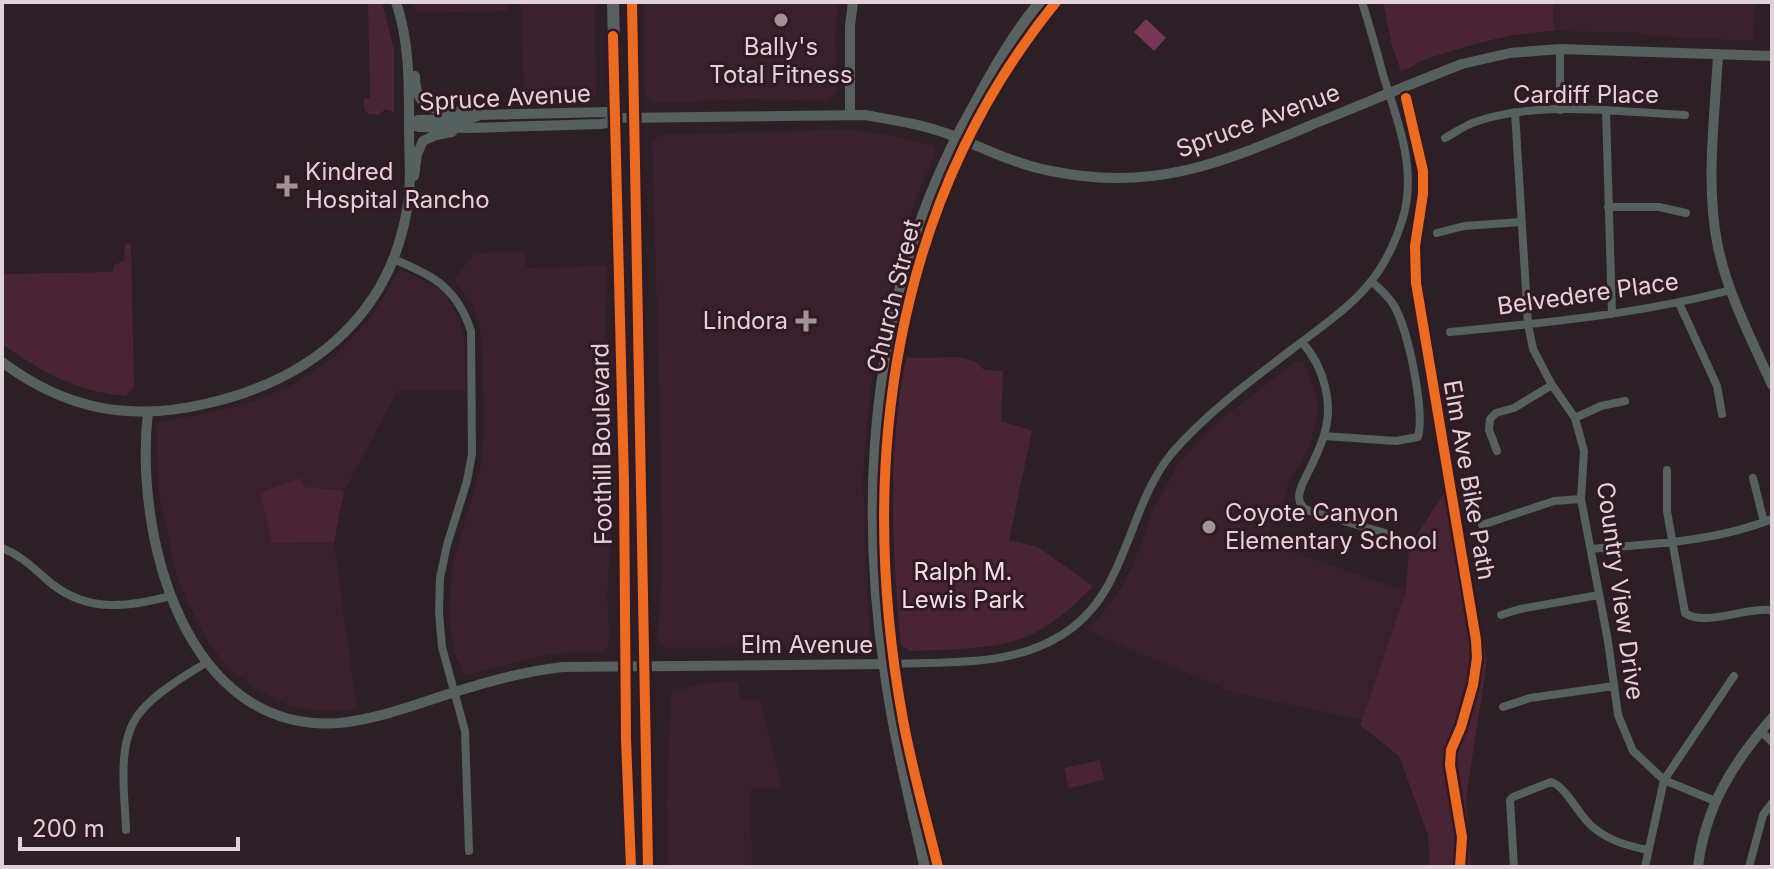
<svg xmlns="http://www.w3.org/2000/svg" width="1774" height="869" viewBox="0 0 1774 869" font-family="Inter,sans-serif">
<rect width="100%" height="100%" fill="#2c1f25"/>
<path fill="#3a1f2c" d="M412 2H507L508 11 416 13Z
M521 2H595L596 96 592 101 524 103Z
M644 2H838L835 34 837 92 828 101 752 99 652 103 645 95Z
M1553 2H1755L1753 41 1650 36 1640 33 1554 31Z
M836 130 864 131 898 137 933 145 936 153 915 201 897 262 879 332 870 394 863 478 870 642 866 646 666 648 658 640 662 567 660 412 652 143 660 135Z
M525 252 526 268 607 266 605 331 611 542 607 596 610 638 608 647 604 651 549 654 465 676 455 655 449 617 453 561 481 466 484 431 482 338 474 307 454 279 475 253Z
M400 269 434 285 448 298 458 316 465 339 466 390H398L344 492 334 542 357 710 317 711 287 705 256 689 229 669 208 642 187 601 176 574 159 495 156 423 240 406 291 386 335 356 371 317Z
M1296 361H1304L1310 375 1317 401V416L1310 445 1287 487 1285 502 1277 508 1266 543 1406 591 1362 720 1234 693 1085 630 1100 617 1120 590 1133 565 1153 510 1178 464 1214 425Z
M739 682 740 700H760L782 788 751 789 752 867H668L667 801 671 692 705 683Z"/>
<path fill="#492435" d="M368 2H382L394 50V112L385 109 379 115 368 114 364 109V99L370 98Z
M1383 2H1553L1554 31C1508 33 1466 46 1424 60 1416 63 1409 69 1401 71L1391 42Z
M125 244H131L134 387 126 396C77 392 40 371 2 344V274L113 272 114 266 124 260Z
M906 357C930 362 968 348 984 370L1003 371 1001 421 1032 431 1009 540 1038 547 1093 586C1030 653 996 647 910 651L901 645C892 551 887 450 906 357Z
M300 478 304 487 344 491 334 542 272 543 260 493Z
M1444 493 1458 494 1487 661 1466 799 1471 867H1430L1428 835 1399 756 1360 725 1406 591 1409 547Z
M1100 760 1104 780 1069 788 1064 768Z"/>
<path fill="#783657" d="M1146 19 1166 38 1154 51 1134 32Z"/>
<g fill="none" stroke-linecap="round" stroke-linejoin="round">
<path stroke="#56605e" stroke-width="8" d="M1560 110V49
M1606 111 1612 314
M1515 112 1528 324 1533 349 1552 385 1575 418 1584 451 1581 499 1608 641 1618 715 1633 751 1664 780 1715 801
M1445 138C1456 132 1467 124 1478 121 1543 100 1618 112 1685 115
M1608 207H1659L1686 213
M1437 233 1464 226 1521 222
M393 259C433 275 457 288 471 331L472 454 467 481 447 545 440 578 439 612 442 647 465 731 469 851
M1679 303 1717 386 1722 414
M1450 332C1545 323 1639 314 1731 290
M1302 342C1324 367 1335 405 1323 438 1318 454 1309 470 1302 485 1297 497 1298 506 1309 511L1392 535
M1575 418 1601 406 1625 401
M1324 436 1396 441 1418 437C1425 411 1408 327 1393 304 1388 296 1379 288 1372 282
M1497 451 1489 430 1490 419 1496 413 1514 408 1552 385
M1667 470V511L1685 613C1704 627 1746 607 1772 610
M1753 478 1764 522
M1482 525 1554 501 1581 499
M2 548C23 556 35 570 52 584 89 613 128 607 171 596
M1591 549C1651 544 1715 542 1772 519
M1501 615 1520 609 1599 595
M894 664C951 661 1009 667 1060 636 1129 595 1125 510 1172 453 1207 413 1249 382 1291 350 1346 308 1384 286 1404 214 1416 168 1398 121 1384 78 1377 52 1370 27 1362 2
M1503 707 1530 698 1614 686
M1761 731 1772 742
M126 830C125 793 115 740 142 710 160 690 185 676 207 662
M1514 867 1510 800 1513 797 1551 782C1566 786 1580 818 1594 828 1610 841 1628 846 1648 850
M1645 867 1664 780 1734 676
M1749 867 1763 815 1772 803"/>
<path stroke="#56605e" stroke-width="10" d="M1718 54C1715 117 1705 185 1718 247 1728 295 1752 340 1772 385
M415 76C416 116 441 109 472 113
M850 114V26L853 2
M409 123 418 127 471 128 601 124 608 123 614 118 865 115C893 120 921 124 948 134 982 147 1014 164 1051 171 1157 193 1226 161 1321 121 1368 102 1415 82 1462 64L1510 53 1560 49 1772 56
M411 123 418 120 469 119 480 115 607 112 614 118
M414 176 417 154 423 141 436 135 452 132
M2 362C66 410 131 422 209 403 316 378 396 310 409 195 411 173 409 150 409 128 409 86 410 43 396 2
M148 412C134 532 183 734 339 723 371 720 403 709 433 699 476 685 518 672 563 667L892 664
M1698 867C1705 807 1733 763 1772 718"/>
<path stroke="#5a6261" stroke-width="11" d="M925 867C911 804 895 741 886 678 857 484 874 282 972 109 992 72 1013 34 1040 2
M938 867C926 818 912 769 903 720 857 468 891 205 1056 2"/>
<path stroke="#586060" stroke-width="12" d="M613 2 624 482 626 739 631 867
M632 2 648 867"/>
<g stroke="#311a24" stroke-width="15">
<path id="cycleway" d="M632 2 648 867
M613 36 624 482 626 739 631 867
M1406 98 1423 171V194L1415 246 1416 283 1476 640 1477 658 1473 685 1461 727 1451 750 1450 765 1462 837 1460 867
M938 867C926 818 912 769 903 720 857 468 891 205 1056 2"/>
</g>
<use href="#cycleway" stroke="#ed6a23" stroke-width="10"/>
</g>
<g fill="#a29399" stroke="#311a24" stroke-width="3">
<circle cx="781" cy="20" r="8"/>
<path d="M283 174h8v8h8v8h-8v8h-8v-8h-8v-8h8z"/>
<path d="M802 309h8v8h8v8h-8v8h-8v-8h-8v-8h8z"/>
<circle cx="1209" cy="527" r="8"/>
</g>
<g text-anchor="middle" stroke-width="6" stroke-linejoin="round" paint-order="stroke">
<g font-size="24" fill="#e1d1d8" stroke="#311a24" text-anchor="start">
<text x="781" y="55" text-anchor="middle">Bally's<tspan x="781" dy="28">Total Fitness</tspan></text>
<text x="305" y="180">Kindred<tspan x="305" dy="28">Hospital Rancho</tspan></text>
<text x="788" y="329" text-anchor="end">Lindora</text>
<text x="1225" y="521">Coyote Canyon<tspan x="1225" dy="28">Elementary School</tspan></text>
</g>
<g font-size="24" fill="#e1d1d8" stroke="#311a24">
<text x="1586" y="103">Cardiff Place</text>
<text transform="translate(505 98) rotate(-3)" y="8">Spruce Avenue</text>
<text transform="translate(1258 121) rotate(-20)" y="8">Spruce Avenue</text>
<text transform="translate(1588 294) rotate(-8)" y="8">Belvedere Place</text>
<text transform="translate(894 296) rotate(-76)" y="8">Church Street</text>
<text transform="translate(602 444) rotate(-91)" y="8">Foothill Boulevard</text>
<text transform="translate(1469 480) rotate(80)" y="8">Elm Ave Bike Path</text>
<text transform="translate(1620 591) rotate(82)" y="8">Country View Drive</text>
<text x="807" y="653">Elm Avenue</text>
</g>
<g font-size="24" fill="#f3dde6" stroke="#311a24">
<text x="963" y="580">Ralph M.<tspan x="963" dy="28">Lewis Park</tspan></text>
</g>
</g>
<rect width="1774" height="869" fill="none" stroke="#e1d1d8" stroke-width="8"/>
<path d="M20 837v12h218v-12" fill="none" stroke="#e1d1d8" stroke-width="4"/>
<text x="32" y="837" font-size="24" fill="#e1d1d8" stroke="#311a24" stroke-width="6" paint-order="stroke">200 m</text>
</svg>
